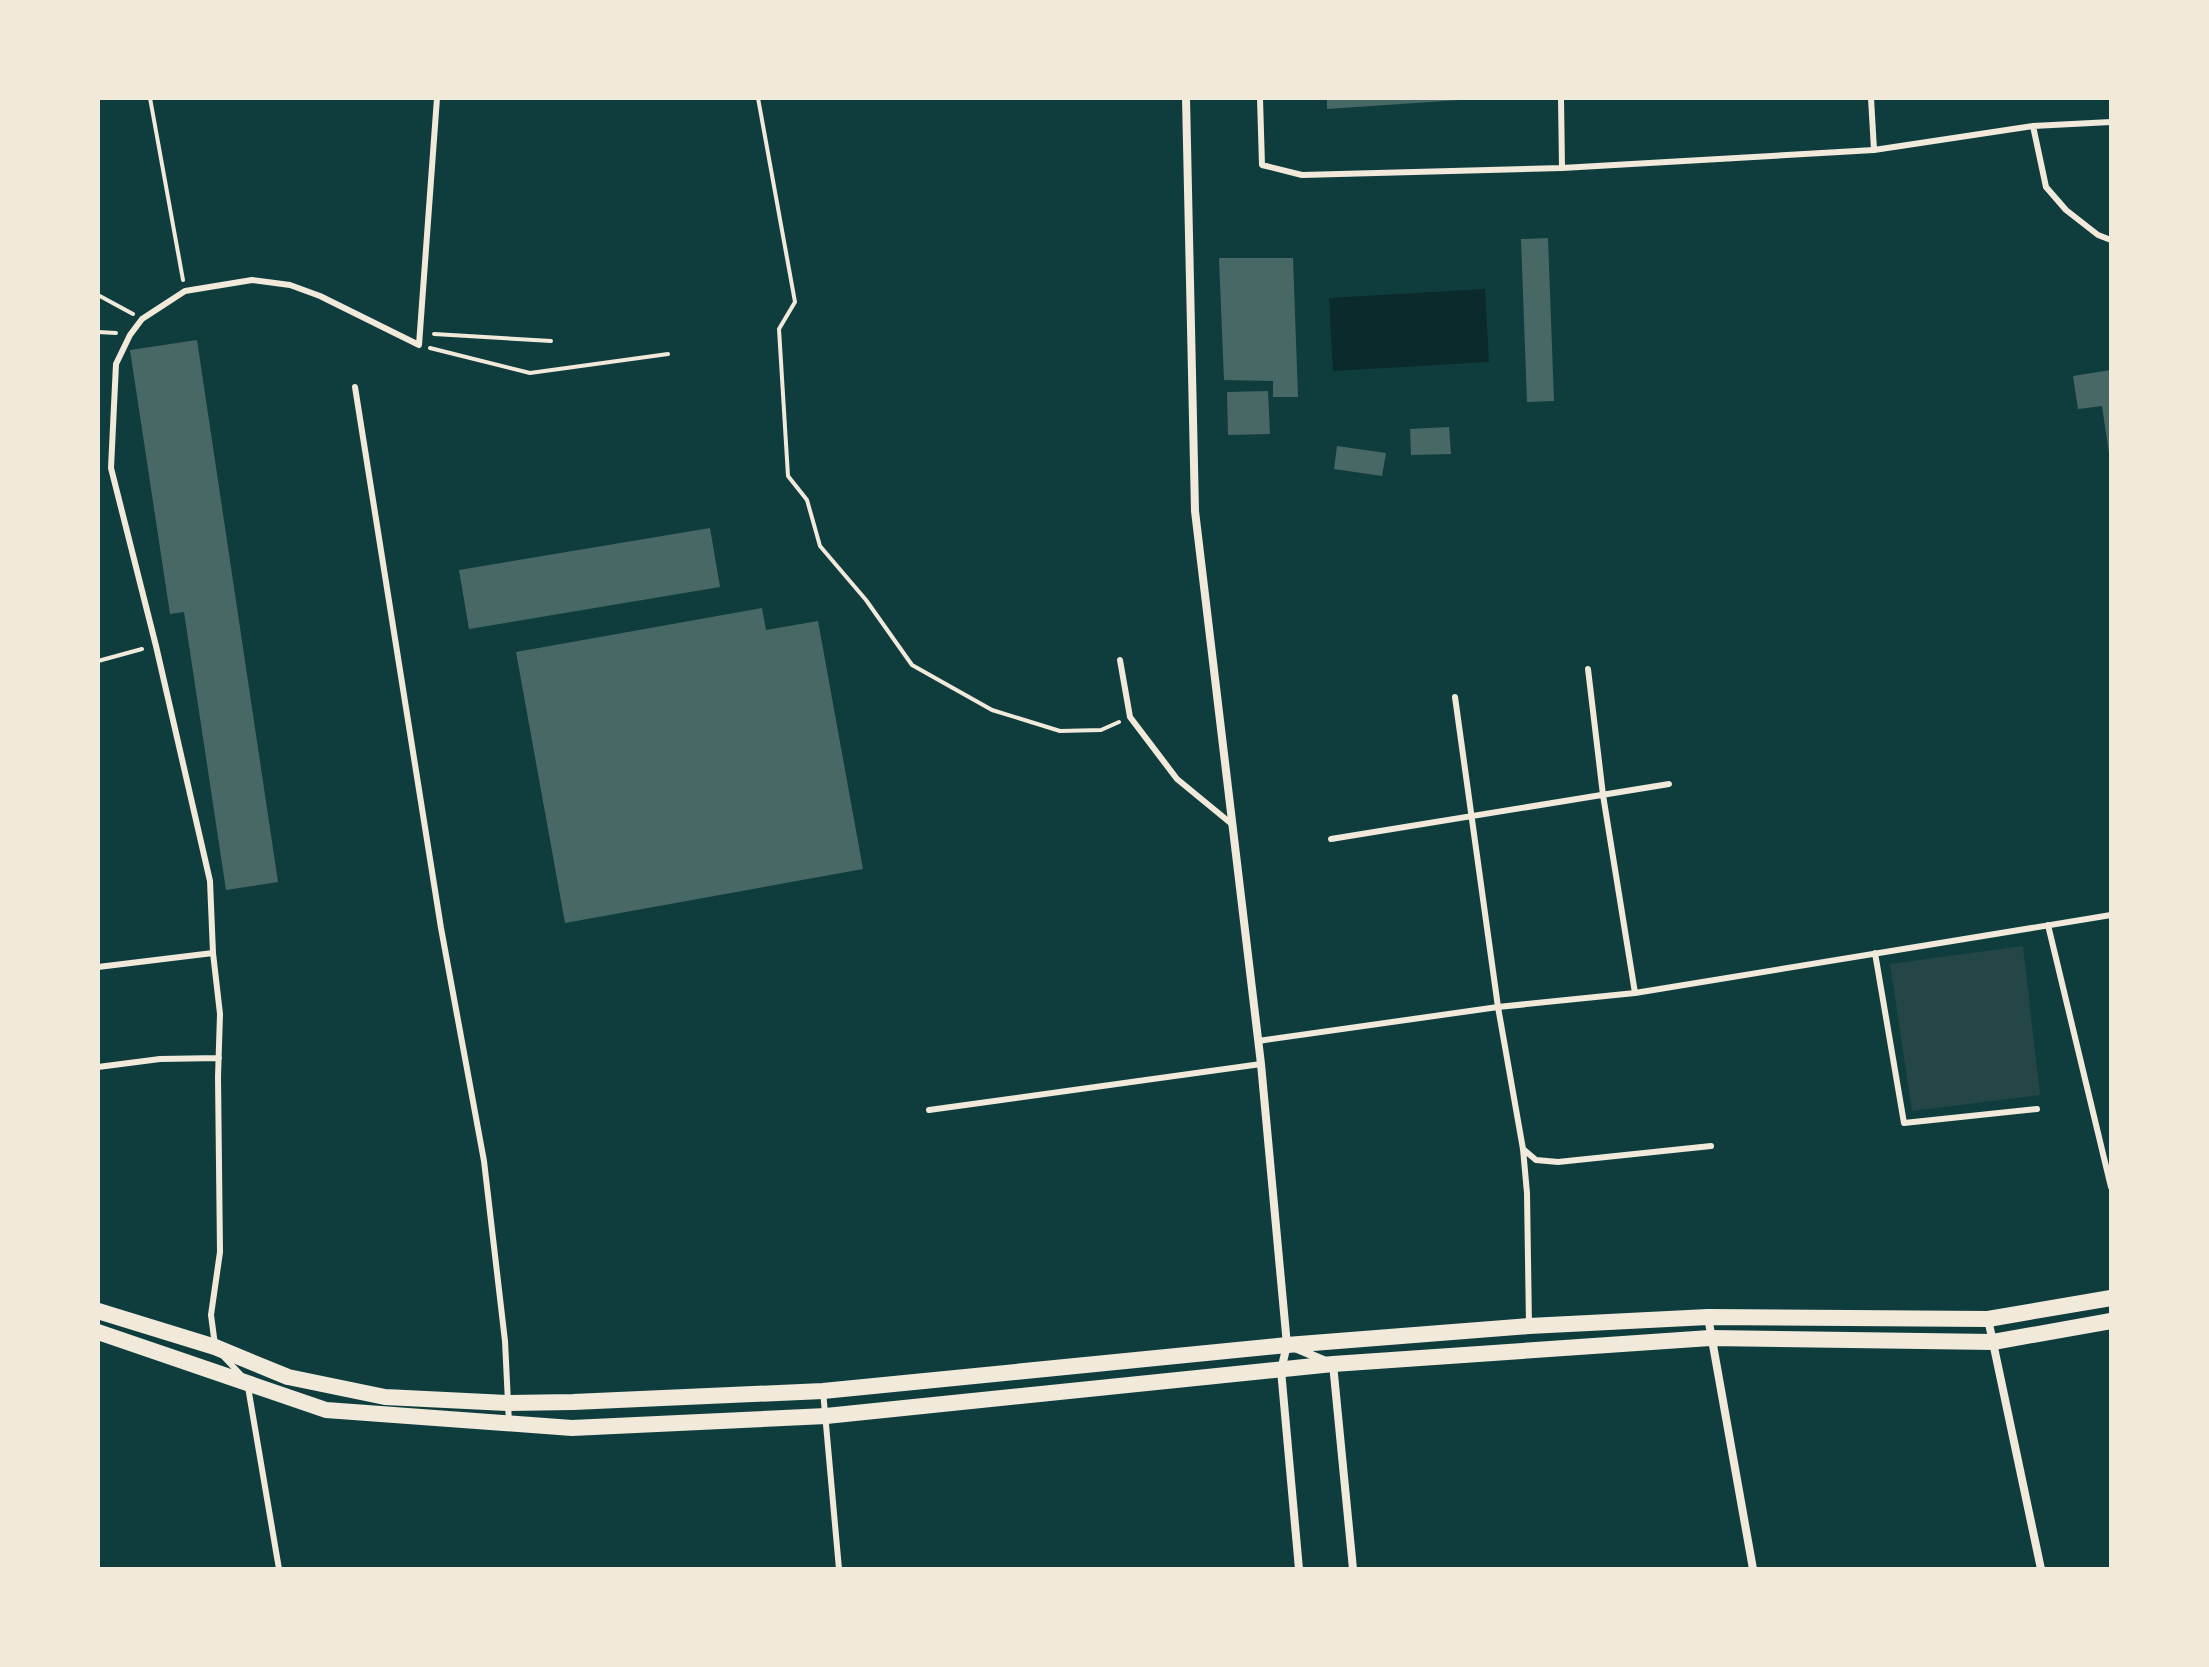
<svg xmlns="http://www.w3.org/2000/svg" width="2209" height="1667" viewBox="0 0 2209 1667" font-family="'Fira Sans',sans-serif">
<rect width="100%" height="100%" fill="#0f3d3e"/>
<path fill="#244646" d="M2023 946 2040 1095 1912 1111 1890 964Z"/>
<path fill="#0a2a2b" d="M1485 289 1489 362 1333 371 1329 298Z"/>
<path fill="#486865" d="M1327 98H1460V100L1327 109Z
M1548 238 1554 401 1527 402 1521 239Z
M1219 258H1293L1298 397H1273V381L1224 380Z
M197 340 278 882 226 890 184 612 170 614 130 350Z
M2111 370V453H2109L2102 406 2078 409 2073 376Z
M1268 391 1270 434 1228 435 1227 392Z
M1449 427 1451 454 1411 455 1410 429Z
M1337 446 1386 453 1382 476 1334 469Z
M710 528 720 587 469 629 459 570Z
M762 608 766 630 818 621 863 869 565 923 516 652Z"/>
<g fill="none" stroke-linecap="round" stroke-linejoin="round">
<path stroke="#f1e9da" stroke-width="4" d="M150 98 183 280
M758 98 795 302 779 329 788 476 807 500 820 546 866 600 912 665 992 710 1060 731 1101 730 1119 722
M98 295 133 314
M98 332 116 333
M434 334 551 341
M430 348 530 373 668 354
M98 661 142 649"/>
<path stroke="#f1e9da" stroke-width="6" d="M1260 98 1262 165 1302 175 1562 168 1874 150 2033 126 2111 122
M1561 98 1562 168
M1871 98 1874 150
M2033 126 2046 187 2066 210 2098 235 2111 240
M355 387 441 928 484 1161 505 1341 509 1423
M1120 660 1130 717 1177 779 1233 825
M1588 669 1603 795 1635 993
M1455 697 1498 1007 1523 1149 1527 1193 1529 1326
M1331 839 1669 784
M2048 925 2111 1187
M1875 953 1904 1123 2037 1109
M98 967 213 953
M1258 1041 1498 1007 1635 993 2111 915
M98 1067 160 1059 219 1058
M929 1110 1261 1064
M1523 1149 1536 1160 1558 1162 1711 1146
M215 1345 211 1315 220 1252 218 1077 220 1014 213 953 210 881 156 646 111 468 116 364 130 335 142 319 185 291 252 280 290 285 320 296 419 345 437 98
M224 1357 241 1375
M248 1387 279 1569
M823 1391 839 1569"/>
<path stroke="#f1e9da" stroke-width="8" d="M1186 98 1195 511 1261 1064 1287 1345 1281 1370 1299 1569
M1708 1317 1753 1569
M1988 1319 2041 1569
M1295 1348 1333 1364 1353 1569"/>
<path stroke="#f1e9da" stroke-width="16" d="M98 1311 215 1347 288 1377 385 1397 507 1403 573 1402 823 1391 1287 1345 1529 1326 1708 1317 1988 1319 2111 1298
M98 1332 326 1410 572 1428 826 1416 1333 1364 1710 1338 1993 1342 2111 1321"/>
</g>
<rect width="2209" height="1667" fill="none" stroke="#f1e9da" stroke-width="200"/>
</svg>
